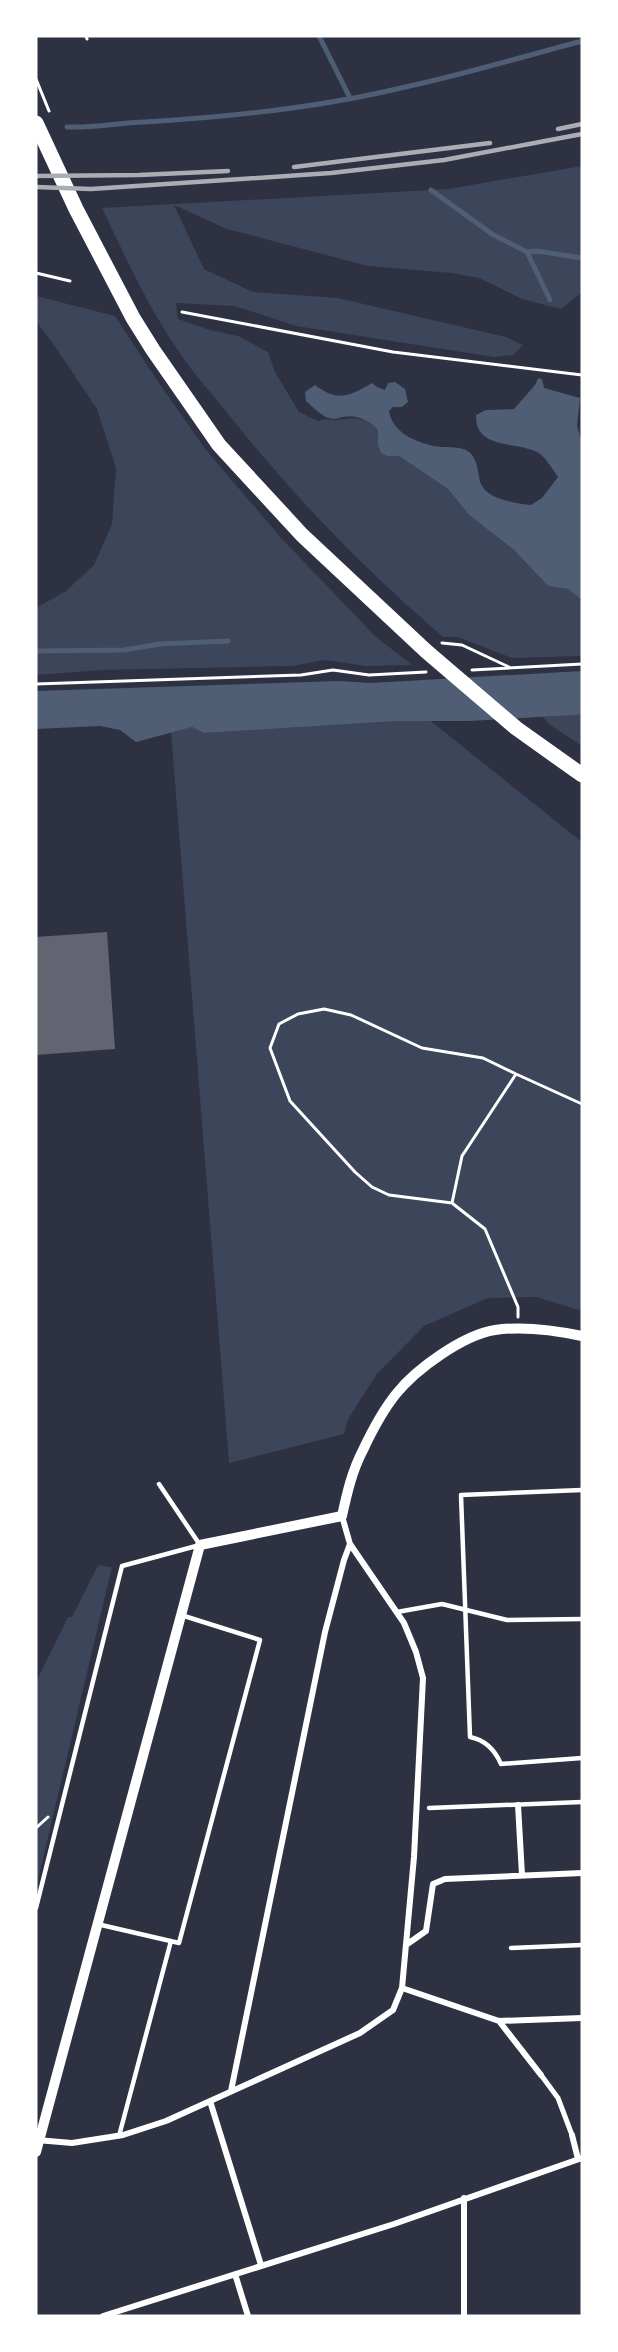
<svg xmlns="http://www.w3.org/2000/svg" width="618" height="2352" viewBox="0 0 618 2352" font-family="'Zilla Slab',serif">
<rect width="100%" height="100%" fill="#2d3142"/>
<path fill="#3c4559" d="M582 166V292L561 309 522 299 479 278 452 273 368 266 227 229 174 205 204 269 253 292 338 298 506 337 523 345 513 355 494 357 296 326 235 306 176 303 178 319 210 330 238 336 268 352 275 372 299 412 318 421C328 417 329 421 337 420 355 417 364 416 378 430V445L388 456H399L448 489 469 515 514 550 548 586 568 589 581 598 582 656 512 658 458 637H443C363 568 290 493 225 410 209 390 191 371 177 349 147 305 125 256 102 208L448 189Z
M36 296 115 316 157 380 206 450 283 540 375 636 412 665 366 666 324 660 293 666 102 670 36 675V608L66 591 94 565 112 524 116 468 97 409 54 345 36 321Z
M582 714V746L550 725 543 717Z
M398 721H431L582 842V1311L536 1297 488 1298 424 1326 377 1374 348 1419 344 1434 229 1463 171 732 192 727 204 733Z
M98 1565 112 1567 36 1888V1682L68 1617H72Z"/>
<path fill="#4f5d75" d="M538 378 542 379 544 388 580 398 577 426 582 443V600L568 589 548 586 514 550 469 515 448 489 399 456H388L381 453 378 445V430C370 421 356 414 343 417 337 418 336 420 329 418 321 416 313 407 306 401L305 392 315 385C338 402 348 397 372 383L377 387 385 390 388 383 395 382 405 389 408 402 402 407H393L389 411C392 432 415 442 434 446 443 448 458 446 466 450 479 457 477 473 481 484 488 500 516 503 531 505L542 498 558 477C553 470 545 456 537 452 516 441 475 450 476 415L486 410 514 409 535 385Z
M582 671V714L575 715 469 721H398L204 733 192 727 136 742 120 730 100 726 36 729V691L338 681 371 683Z"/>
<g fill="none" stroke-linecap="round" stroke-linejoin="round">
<path stroke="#4f5d75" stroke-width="5" d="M319 36 350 98
M67 127C93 128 118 123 144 122 231 117 317 108 401 88 462 75 522 57 582 41
M431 190 492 234 527 252 537 251 582 258
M527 252 550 300
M36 651 124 650 160 644 228 641"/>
</g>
<path fill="#626471" d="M107 932 115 1049 36 1055V937Z"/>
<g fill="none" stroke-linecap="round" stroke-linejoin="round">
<path stroke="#fff" stroke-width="3" d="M86 36 87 39
M36 79 49 111
M36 273 70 281
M182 312 393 352 582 375
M442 643 462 645 509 667
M472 670 582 664
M36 684 301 675 333 670 369 675 426 672
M452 1203 389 1195 372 1187 355 1172 290 1101 270 1048 279 1024 298 1014 324 1009 351 1015 422 1048 483 1058 516 1074
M518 1317V1307L485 1229 452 1203 462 1156 516 1074 582 1104
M36 1828 48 1817"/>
<path stroke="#fff" stroke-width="4.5" d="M582 1490 461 1495 470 1737C485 1740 495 1750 501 1764L582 1758
M397 1612 442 1604 507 1620 582 1619
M429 1808 582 1802
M36 1908 122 1566 200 1545 159 1484
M97 1924 179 1943 260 1640 181 1615
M511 1948 582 1945
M119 2136 171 1941"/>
<path stroke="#fff" stroke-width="5" d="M541 2075 558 2098 572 2135"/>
<path stroke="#fff" stroke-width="6" d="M518 1805 522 1875
M406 1945 426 1931 433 1884 445 1879 582 1873
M402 1988 499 2021 582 2018
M499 2021 541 2075
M231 2091 325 1632 344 1560 350 1544
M210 2101 261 2265
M572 2135 578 2159
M37 2140 72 2143 123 2135 166 2121 360 2033 393 2010 402 1988 414 1857 423 1678 416 1652 404 1623 350 1544 342 1516
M464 2198V2316
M235 2274 248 2316
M103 2316 394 2224 582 2158"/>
<path stroke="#fff" stroke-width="10" d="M36 2152 200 1545 342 1516C347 1493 352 1471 363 1450 371 1433 384 1409 396 1394 416 1369 463 1335 495 1330 523 1326 554 1330 582 1336"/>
<path stroke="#fff" stroke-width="15" d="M36 123 76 209 133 318 153 350 219 445 302 535 426 651 516 728 582 775"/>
<path stroke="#abadb3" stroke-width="4.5" d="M558 129 582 124
M294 167 490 143
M36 176 139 175 228 171
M36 187 91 189 331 173 444 160 582 134"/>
</g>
<rect width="618" height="2352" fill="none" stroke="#ffffff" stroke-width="75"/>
</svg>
